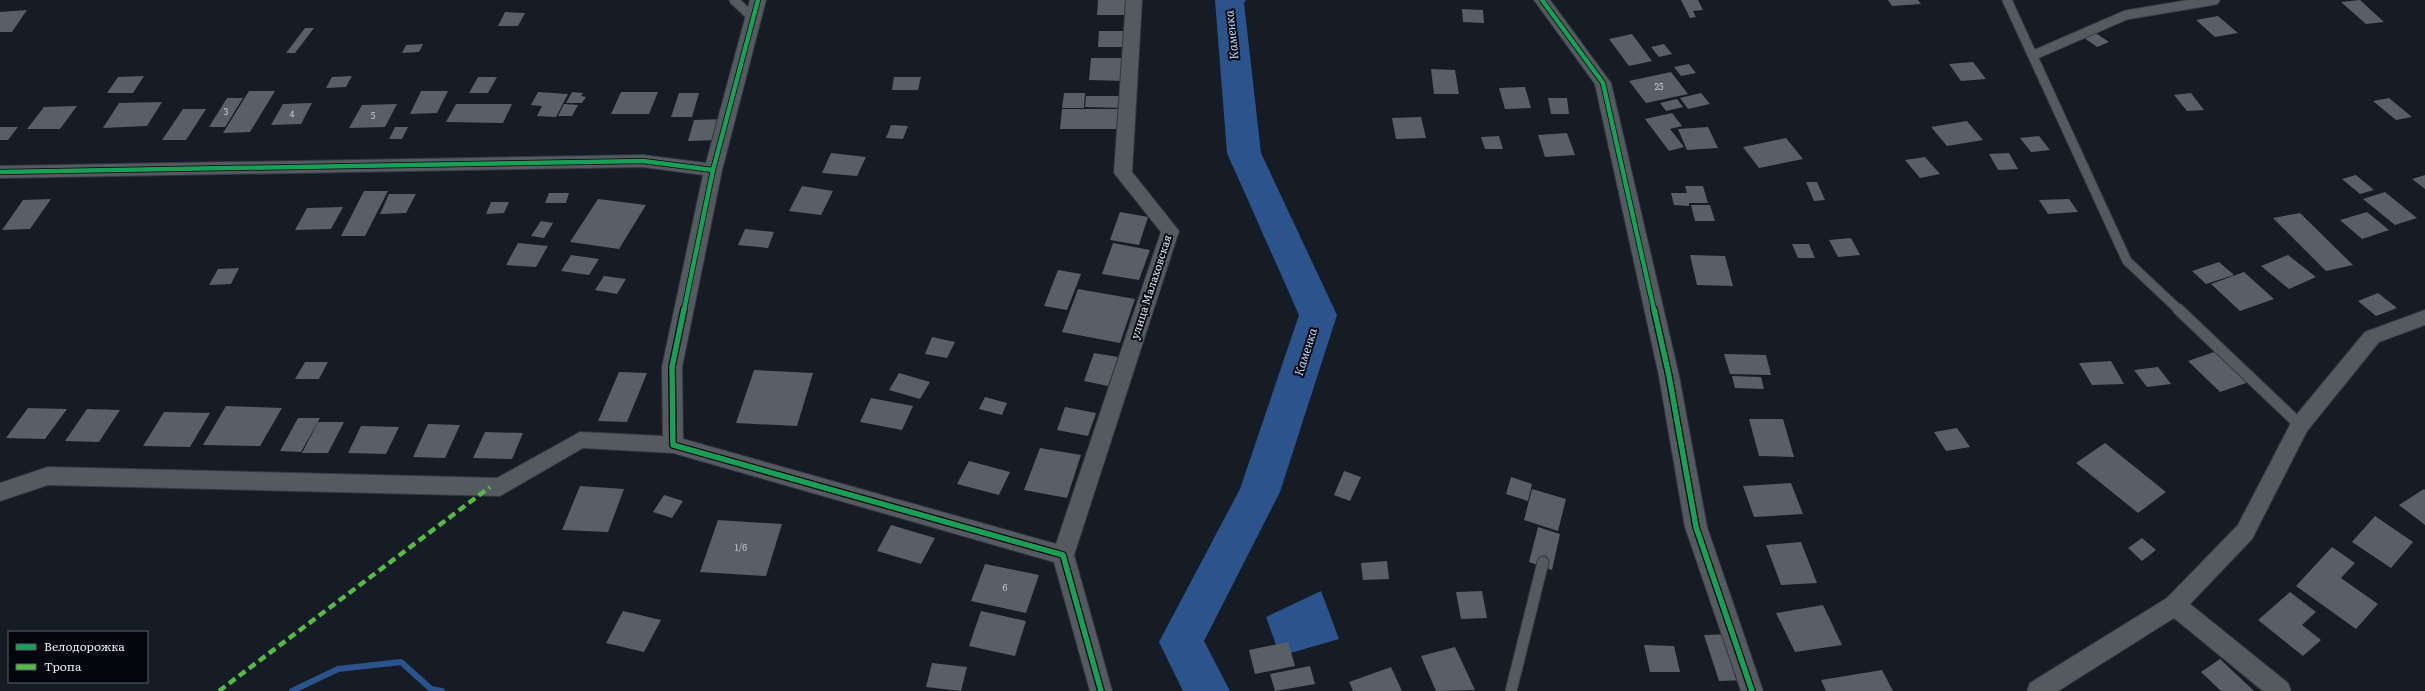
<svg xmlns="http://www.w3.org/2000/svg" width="2425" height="691" viewBox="0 0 2425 691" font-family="Literata,serif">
<rect width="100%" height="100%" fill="#151c25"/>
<path fill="#2a548b" d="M1321 591 1339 639 1280 656 1266 617Z"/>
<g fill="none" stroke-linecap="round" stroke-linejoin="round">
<path stroke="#2a548b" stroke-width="6" d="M292 691 338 669 401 662 431 689 442 691"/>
<path fill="#2a548b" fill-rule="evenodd" d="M1215 0H1246L1244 3 1261 153 1337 315 1280 492 1204 641 1230 691H1183L1159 642 1240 489 1299 315 1227 153Z"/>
</g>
<path fill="#595f66" d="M1098 0H1129L1128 15H1097Z
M1681 0H1698L1703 10 1693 11 1696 17 1690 18Z
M1888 0H1918L1921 4 1892 6Z
M2360 0 2384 22 2366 24 2341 2Z
M1462 9 1483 10 1484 23 1463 22Z
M27 10 12 32H0V12Z
M505 12 525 13 518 26H498Z
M2218 16 2238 33 2215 37 2196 20Z
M305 28H314L295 53H286Z
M1099 31H1126L1125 47H1098Z
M2094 32 2109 42 2097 47 2083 37Z
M1632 34 1652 61 1629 66 1609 39Z
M423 44 419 52 402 53 406 45Z
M1664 44 1672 54 1659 57 1651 47Z
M1091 58H1126L1125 81 1089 80Z
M1973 62 1986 79 1961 81 1949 64Z
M1689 64 1696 73 1681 76 1674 67Z
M1431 69 1455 70 1459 94H1434Z
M1671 72 1688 94 1646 103 1629 81Z
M144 76 133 93H107L118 77Z
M352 76 346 87 326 88 332 77Z
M478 77H497L488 93H469Z
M894 77H921L918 90H892Z
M1525 87 1531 108 1505 109 1499 88Z
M249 91H275L250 132 223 133Z
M421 91H448L437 113 410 114Z
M538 92 568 94 556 117 537 116 542 106 531 105Z
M572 92 583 93 581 96 586 97 582 103H566Z
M621 92H658L649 114H611Z
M679 93H699L692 117H671Z
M1064 93H1085L1084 108H1062Z
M1701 93 1710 104 1688 109 1680 98Z
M2191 93 2204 110 2187 111 2174 95Z
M1086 96H1125L1124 108 1085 107Z
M227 98H243L225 127H209Z
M1548 98H1567L1569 114H1551Z
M2389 98 2412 117 2396 120 2373 101Z
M1677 99 1683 107 1666 111 1660 103Z
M162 102 147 126 103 128 119 103Z
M312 103 301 124 271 125 283 104Z
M397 104 385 127 349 128 362 105Z
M456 104H512L503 123 446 122Z
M564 104 578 105 572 116H558Z
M77 106 60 129H27L44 107Z
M183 109H206L186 140H162Z
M1062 109H1125L1124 129H1060Z
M1672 113 1682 126 1670 129 1684 147 1669 151 1645 119Z
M1421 117 1426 138 1396 139 1392 118Z
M724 119 718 140 688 141 694 120Z
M1967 121 1983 140 1947 146 1931 127Z
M891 125 908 126 903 139 886 138Z
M0 127H18L8 140H0Z
M395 127H408L402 139H389Z
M1708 127 1718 148 1687 150 1678 129Z
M1567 133 1575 155 1545 157 1538 135Z
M1499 136 1503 149H1485L1481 137Z
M2039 136 2050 150 2031 152 2020 138Z
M1786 138 1803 159 1759 168 1743 147Z
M831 153 866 157 857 176 822 173Z
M2009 153 2018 169 1998 170 1989 154Z
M1925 157 1940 174 1920 178 1905 160Z
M2356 175 2374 190 2360 194 2342 179Z
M2425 175V189L2412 179Z
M1806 182H1817L1825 200 1814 201Z
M802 186 833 191 821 215 789 211Z
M1685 186H1703L1708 203H1689V206L1674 205 1671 193H1687Z
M364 191H388L365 236H341Z
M2385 192 2417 218 2395 225 2363 199Z
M549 193H569L566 203H545Z
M389 194H416L406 213 380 214Z
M51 199 30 229 2 230 23 200Z
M598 199 646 205 619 249 570 242Z
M2069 199 2078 212 2048 214 2039 200Z
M491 202H509L504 213 486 214Z
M1691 205H1710L1715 221H1695Z
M343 207 331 229 295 230 307 208Z
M1120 212 1148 217 1139 245 1110 240Z
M2367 212 2389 230 2362 239 2340 220Z
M2300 213 2353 265 2326 271 2273 218Z
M541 221 553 223 544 238 531 236Z
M745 229 774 232 768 248 738 245Z
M1851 238 1860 255 1838 257 1829 240Z
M518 243 548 246 536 267 506 265Z
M1113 243 1150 250 1139 280 1102 274Z
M1792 244H1809L1815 258H1798Z
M571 255 599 259 589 275 561 271Z
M1690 255 1725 256 1733 286 1697 285Z
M2288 255 2316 277 2289 289 2261 266Z
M2219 262 2234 275 2206 284 2192 271Z
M239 268 231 284 209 285 218 269Z
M1058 270 1081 274 1067 310 1044 306Z
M2244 272 2274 299 2240 311 2211 284Z
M604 276 626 279 617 294 595 290Z
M1078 289 1135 299 1120 343 1062 332Z
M2378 293 2397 308 2376 316 2358 301Z
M932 337 955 342 947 358 925 354Z
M2217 351 2249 382 2220 392 2188 361Z
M1094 353 1118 357 1108 386 1084 381Z
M1724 354 1766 355 1771 375 1730 374Z
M2111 361 2124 384 2092 385 2079 363Z
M305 362H328L319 379H295Z
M2158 367 2171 384 2147 387 2134 370Z
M754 370 813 373 797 426 736 423Z
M619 372 647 373 627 422 598 421Z
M899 373 930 382 920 399 889 390Z
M1732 376 1761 377 1764 389 1735 388Z
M985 397 1007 403 1002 415 979 409Z
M871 398 913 406 902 430 860 422Z
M226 406 282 408 260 446 203 445Z
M1065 407 1096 413 1088 436 1057 430Z
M28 408 67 409 45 439 6 438Z
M87 409 120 410 99 442 65 441Z
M164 412 210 413 190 447 143 446Z
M298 418H320L301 452 280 451Z
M1749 419H1783L1794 457 1759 456Z
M318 422H344L328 453H302Z
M428 424 460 425 445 458 413 457Z
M361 426 399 427 386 454 348 453Z
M1957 428 1970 447 1946 451 1934 432Z
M485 432 523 433 512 459 473 458Z
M2105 443 2166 492 2138 513 2076 463Z
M1040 448 1081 455 1067 498 1024 490Z
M969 461 1010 472 999 495 957 484Z
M1344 471 1361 477 1350 501 1334 495Z
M1511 477 1532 484 1528 501 1506 494Z
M1791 483 1803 514 1754 517 1743 486Z
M580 486 624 489 608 532 562 530Z
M1532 489 1566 499 1558 531 1524 520Z
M2424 489 2425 490V525L2399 505Z
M664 495 683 501 672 518 653 512Z
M2375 516 2413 542 2391 568 2352 542Z
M718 520 782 524 766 576 700 572Z
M891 525 935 538 921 564 877 551Z
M1538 527 1560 534 1552 570 1529 562Z
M2142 538 2156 550 2142 561 2128 548Z
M1801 542 1817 583 1781 585 1766 545Z
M2332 547 2355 563 2341 578 2378 604 2356 629 2296 586Z
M1387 561 1389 579 1363 580 1361 563Z
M985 564 1039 575 1026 613 971 601Z
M1482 591 1487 618 1461 619 1456 592Z
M2290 592 2316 612 2302 625 2321 640 2303 656 2258 620Z
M1823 605 1842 645 1795 652 1776 613Z
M623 611 661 620 644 652 606 643Z
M981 611 1026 621 1015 656 969 646Z
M1732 634 1747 680 1719 681 1704 635Z
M1288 642 1295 666 1255 674 1249 650Z
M1644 645 1674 646 1680 672H1650Z
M1455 647 1475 690 1436 691 1421 656Z
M2220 659 2254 691H2221L2201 672Z
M932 663 967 667 961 691 926 687Z
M1310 666 1315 684 1275 691 1270 674Z
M1391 667 1402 691H1353L1349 682Z
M1882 670 1893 691H1826L1821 680Z"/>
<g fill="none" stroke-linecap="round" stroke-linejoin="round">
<g stroke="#333840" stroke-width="11">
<path id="lane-far1" d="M734 0 752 17
M2007 0 2127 261 2179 310
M2034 55 2126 15 2215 0"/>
</g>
<g stroke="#333840" stroke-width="13">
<path id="lane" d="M2178 309 2300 425
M1511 691 1543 562"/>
</g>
<g stroke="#333840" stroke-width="2">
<path id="street" d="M750 0H766L722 170 682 367 683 439 1056 544 1161 232 1114 173 1126 0H1142L1132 172 1179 231 1074 555 1112 691H1090L1054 562 673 453 583 448 500 496 48 485 0 501V483L48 467 497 478 580 432 663 436 662 367 703 175 643 167 0 178V166L643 155 706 163Z
M1534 0H1550L1611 83 1679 376 1707 527 1763 691H1741L1685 527 1659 376 1595 84Z
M2425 310V325L2379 342 2307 431 2252 539 2190 604 2288 683 2291 691H2263L2174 618 2058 691H2027L2030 683 2167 598 2238 525 2293 419 2365 332Z"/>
</g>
<use href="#lane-far1" stroke="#555a61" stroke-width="9"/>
<use href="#lane" stroke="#555a61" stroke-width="11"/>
<use href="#street" fill="#555a61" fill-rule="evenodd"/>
<path stroke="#58b947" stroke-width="4.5" stroke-dasharray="8 4.5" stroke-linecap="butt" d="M219 691 490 487"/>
<g stroke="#03060c" stroke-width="6">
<path id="cycleway-far1" d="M1542 0 1603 83 1654 310
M0 172 643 161 713 170
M684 310 713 170 758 0"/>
</g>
<g stroke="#03060c" stroke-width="8">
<path id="cycleway" d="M684 309 672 367 673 445 1063 555 1101 691
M1654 309 1669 376 1696 527 1752 691"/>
</g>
<use href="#cycleway-far1" stroke="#1a9f57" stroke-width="4.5"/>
<use href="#cycleway" stroke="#1a9f57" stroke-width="5.5"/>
</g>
<g text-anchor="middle" stroke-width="4" stroke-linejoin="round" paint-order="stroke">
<g font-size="9" fill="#c0c7d2">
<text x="1659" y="90">25</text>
<text x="226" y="115">3</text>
<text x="292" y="117">4</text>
<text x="373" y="119">5</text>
<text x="741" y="551">1/6</text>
<text x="1005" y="591">6</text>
</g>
<g font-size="11" fill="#e2eaf6" stroke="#03060c">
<text transform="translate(1151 287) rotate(-72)" y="4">улица Малаховская</text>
</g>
<g font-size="12" font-style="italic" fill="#bbd5f7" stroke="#03060c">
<text transform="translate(1232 35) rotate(-96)" y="4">Каменка</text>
<text transform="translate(1306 352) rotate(-72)" y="4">Каменка</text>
</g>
</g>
<rect x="8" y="631" width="140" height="52" fill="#03060c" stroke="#5c616a"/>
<rect x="16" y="644" width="20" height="6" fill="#1a9f57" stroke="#5c616a"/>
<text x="44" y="651" font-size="12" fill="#e2eaf6">Велодорожка</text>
<rect x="16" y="664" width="20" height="6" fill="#58b947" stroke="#5c616a"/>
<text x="44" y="671" font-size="12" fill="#e2eaf6">Тропа</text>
</svg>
